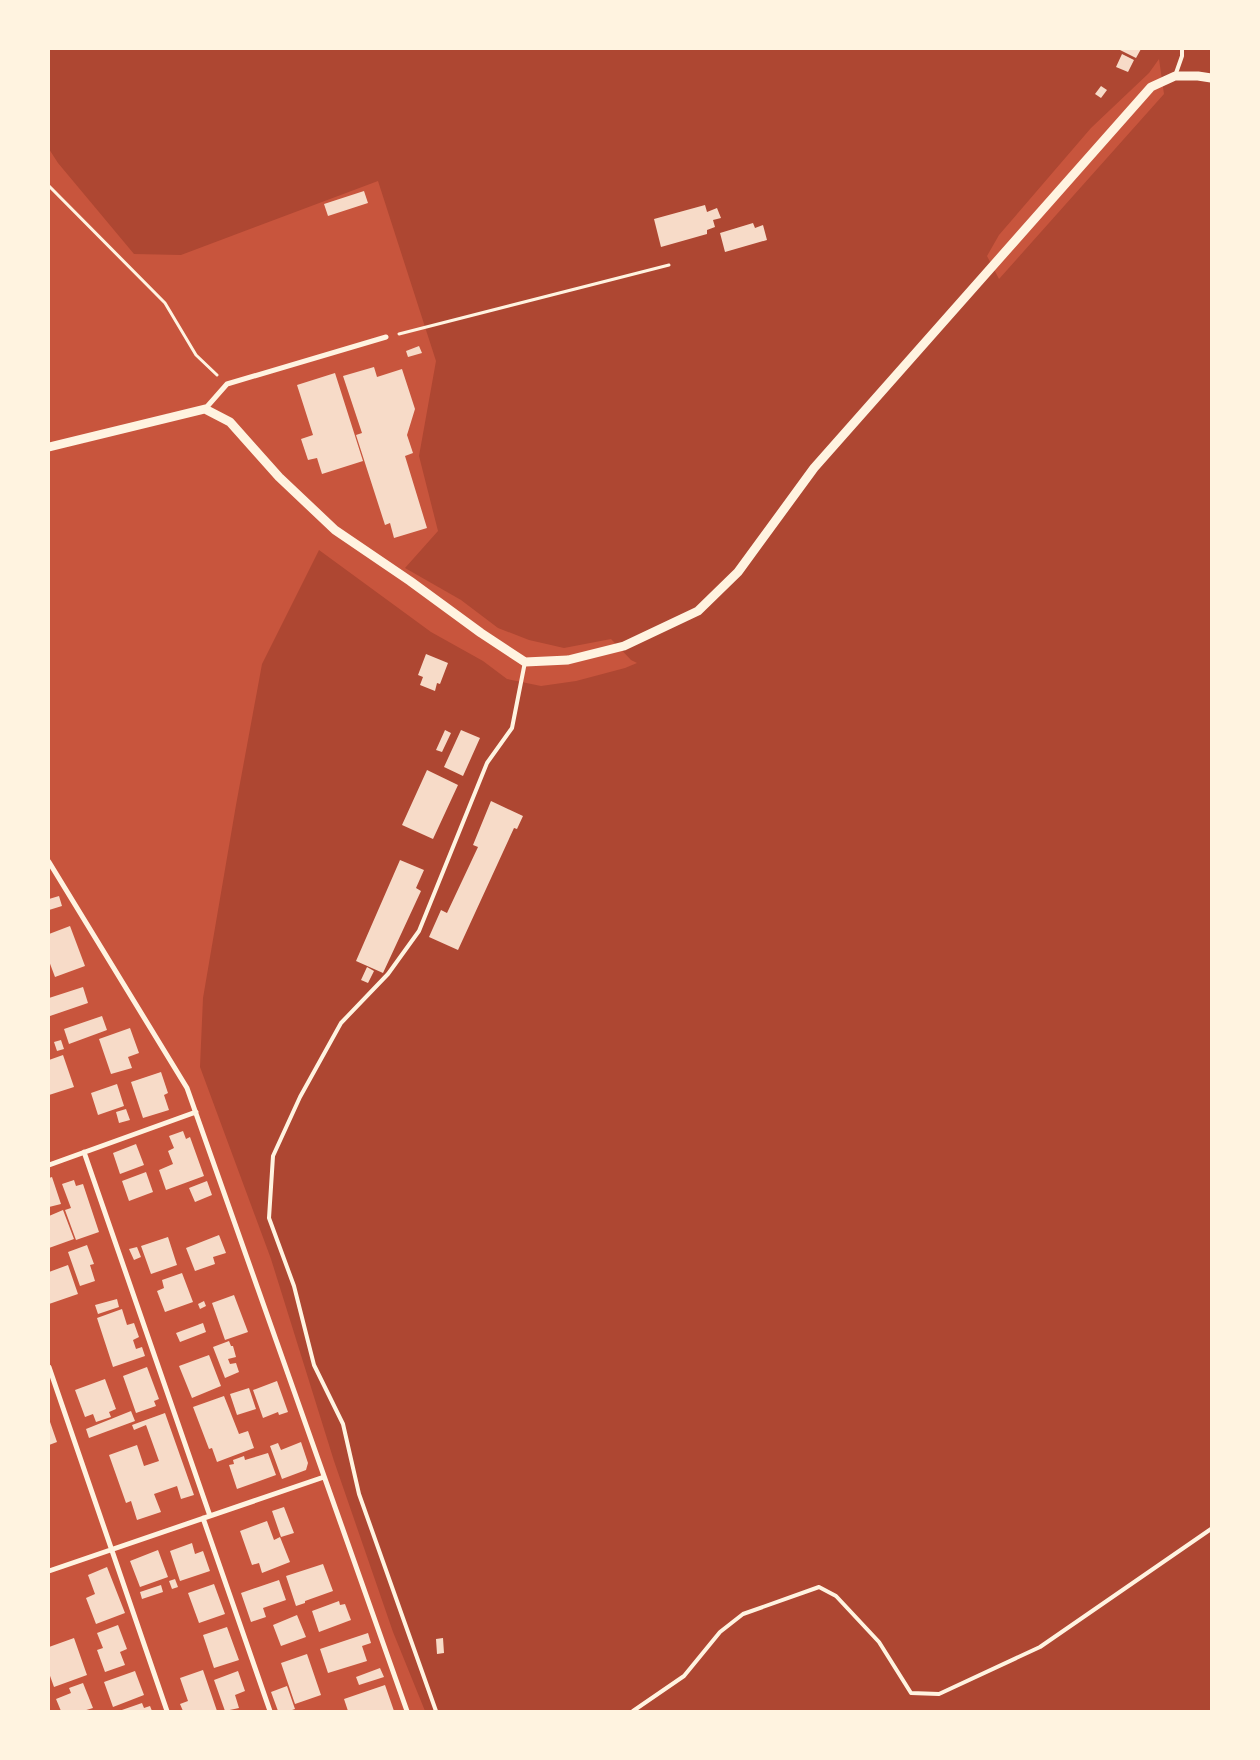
<svg xmlns="http://www.w3.org/2000/svg" width="1260" height="1760" viewBox="0 0 1260 1760" font-family="'Varela Round',sans-serif">
<rect width="100%" height="100%" fill="#c8553d"/>
<path fill="#ae4732" fill-rule="evenodd" d="M49 49H1211V1711H425L393 1632 334 1461 271 1259 200 1067 203 998 236 805 262 664 319 550 431 632 483 661 507 679 541 686 576 681 625 668 637 663 631 660 611 639 564 648 529 640 498 628 461 600 405 568 438 531 419 456 436 361 378 181 181 255 134 254 58 163 49 149ZM1159 59 1164 94 999 279 987 256 999 235 1091 128 1149 73Z"/>
<path fill="#f7dbc8" d="M1118 49H1141L1136 58Z
M1122 54 1134 60 1128 72 1116 67Z
M1101 86 1107 90 1101 98 1095 94Z
M364 191 368 203 328 216 324 204Z
M705 205 707 212 717 208 721 218 713 220 715 227 707 230V234L661 247 654 219Z
M753 223 755 228 763 225 767 240 725 252 720 233Z
M419 346 422 353 408 357 406 351Z
M374 367 377 377 402 369 415 409 407 435 413 453 405 456 427 528 394 538 390 523 385 525 356 435 362 433 343 376Z
M335 373 363 461 322 474 317 458 308 460 301 439 313 435 297 385Z
M426 654 448 663 440 684 437 683 435 691 420 685 423 677 418 675Z
M445 730 451 733 442 752 436 750Z
M461 730 480 738 463 776 444 767Z
M427 770 458 785 433 839 402 825Z
M491 801 523 816 517 829 514 828 458 950 429 937 441 910 447 913 478 847 473 845Z
M400 860 424 870 416 888 421 891 383 973 356 961Z
M59 896 62 906 49 910V899Z
M70 926 85 966 55 977 49 961V934Z
M367 967 374 971 368 983 361 980Z
M83 987 88 1003 50 1016 49 998Z
M102 1016 107 1030 69 1044 64 1029Z
M130 1028 139 1053 128 1057 132 1068 111 1074 99 1039Z
M61 1040 64 1049 57 1051 54 1042Z
M63 1055 74 1087 49 1095V1060Z
M161 1072 168 1093 164 1095 169 1110 143 1118 131 1082Z
M117 1084 124 1106 98 1115 91 1093Z
M126 1109 130 1120 119 1123 116 1112Z
M183 1131 186 1139 190 1137 204 1176 166 1190 159 1170 173 1164 168 1151 174 1148 169 1136Z
M136 1144 144 1165 120 1174 113 1153Z
M146 1172 153 1192 129 1201 122 1181Z
M52 1177 61 1204 49 1207V1178Z
M74 1180 76 1186 83 1184 99 1232 76 1240 65 1210 71 1208 62 1184Z
M207 1181 212 1195 195 1202 189 1188Z
M63 1210 74 1239 49 1248V1216Z
M219 1235 226 1253 213 1257 215 1264 195 1271 186 1248Z
M168 1237 177 1265 151 1274 141 1246Z
M87 1245 94 1264 90 1265 95 1281 80 1286 68 1252Z
M137 1247 141 1257 134 1260 129 1249Z
M68 1265 78 1294 49 1304V1272Z
M182 1273 193 1302 165 1312 157 1291 164 1288 162 1280Z
M234 1295 248 1332 225 1340 212 1303Z
M117 1299 119 1307 98 1314 95 1305Z
M204 1301 206 1306 200 1309 198 1304Z
M122 1309 127 1325 134 1323 139 1337 133 1340 136 1349 142 1347 145 1356 113 1367 97 1318Z
M203 1323 206 1332 180 1342 176 1333Z
M229 1341 231 1346H233L236 1357 228 1359 230 1364 236 1363 239 1372 225 1378 213 1347Z
M209 1355 221 1386 192 1398 179 1366Z
M147 1367 159 1399 154 1401 156 1406 136 1413 123 1376Z
M105 1379 116 1409 109 1412 111 1417 96 1422 93 1414 85 1417 75 1390Z
M277 1381 288 1412 279 1415 278 1412 263 1418 253 1390Z
M249 1388 256 1409 237 1415 230 1394Z
M224 1396 239 1434 248 1431 254 1448 217 1462 212 1448 209 1449 193 1407Z
M131 1411 135 1421 89 1438 86 1429Z
M165 1413 194 1495 181 1499 177 1486 154 1494 161 1512 137 1520 131 1501 126 1503 109 1455 137 1445 144 1466 159 1461 146 1425 134 1430 132 1425Z
M49 1419 57 1442 49 1445Z
M301 1442 308 1463 306 1470 282 1479 270 1446 278 1443 281 1450Z
M268 1453 276 1475 237 1489 229 1465 234 1464 233 1460 244 1456 245 1460Z
M284 1507 294 1533 281 1537 272 1511Z
M267 1521 274 1540 280 1537 290 1562 262 1573 259 1563 252 1565 240 1531Z
M192 1543 195 1554 203 1551 210 1571 180 1581 170 1551Z
M158 1550 168 1577 140 1587 130 1561Z
M323 1564 333 1591 305 1601V1603L296 1606 286 1576Z
M107 1567 125 1613 96 1624 86 1598 95 1594 88 1575Z
M175 1579 178 1587 172 1589 169 1581Z
M279 1580 286 1600 263 1608 266 1617 251 1622 241 1593Z
M214 1584 225 1614 199 1623 188 1593Z
M161 1585 163 1592 142 1599 140 1592Z
M339 1601 340 1605 345 1604 351 1620 319 1632 312 1611Z
M297 1615 306 1637 281 1646 273 1625Z
M118 1625 127 1649 120 1652 125 1665 105 1672 97 1650 103 1648 97 1633Z
M227 1627 239 1660 214 1668 203 1635Z
M368 1633 371 1643 362 1646 367 1661 328 1673 320 1649Z
M74 1638 87 1675 54 1687 49 1673V1647Z
M443 1638 444 1653 437 1654 436 1639Z
M307 1654 321 1695 295 1704 281 1663Z
M380 1668 384 1677 359 1685 356 1677Z
M203 1670 217 1711H183L180 1704 188 1701 180 1678Z
M135 1671 144 1695 113 1707 104 1682Z
M238 1671 245 1691 235 1695 239 1708 225 1711 214 1680Z
M83 1683 93 1708 83 1711H61L56 1699 71 1693 69 1688Z
M385 1685 394 1711H348L344 1699Z
M287 1686 295 1709 289 1711H278L271 1692Z
M142 1703 144 1708 150 1706 152 1711H119Z"/>
<g fill="none" stroke-linecap="round" stroke-linejoin="round">
<path stroke="#fff3e0" stroke-width="3" d="M49 186 165 303 196 355 217 375
M399 334 669 265"/>
<path stroke="#fff3e0" stroke-width="4" d="M1175 76 1182 56V49
M436 1711 359 1494 343 1424 314 1365 294 1286 269 1218 273 1156 300 1097 341 1023 388 974 419 931 487 763 512 728 525 662
M633 1711 684 1676 720 1632 743 1614 819 1587 836 1596 879 1642 911 1693 939 1694 1040 1647 1211 1529"/>
<path stroke="#fff3e0" stroke-width="5" d="M205 409 227 384 386 337
M49 862 187 1088 407 1711
M84 1152 210 1516
M49 1165 196 1112
M49 1367 167 1711
M203 1518 270 1711
M49 1571 324 1477"/>
<path stroke="#fff3e0" stroke-width="9" d="M49 447 205 409 230 422 279 477 335 530 410 581 481 633 525 662 568 660 624 646 698 611 738 572 814 468 1151 87 1175 76H1198L1211 78"/>
</g>
<rect width="1260" height="1760" fill="none" stroke="#fff3e0" stroke-width="100"/>
</svg>
